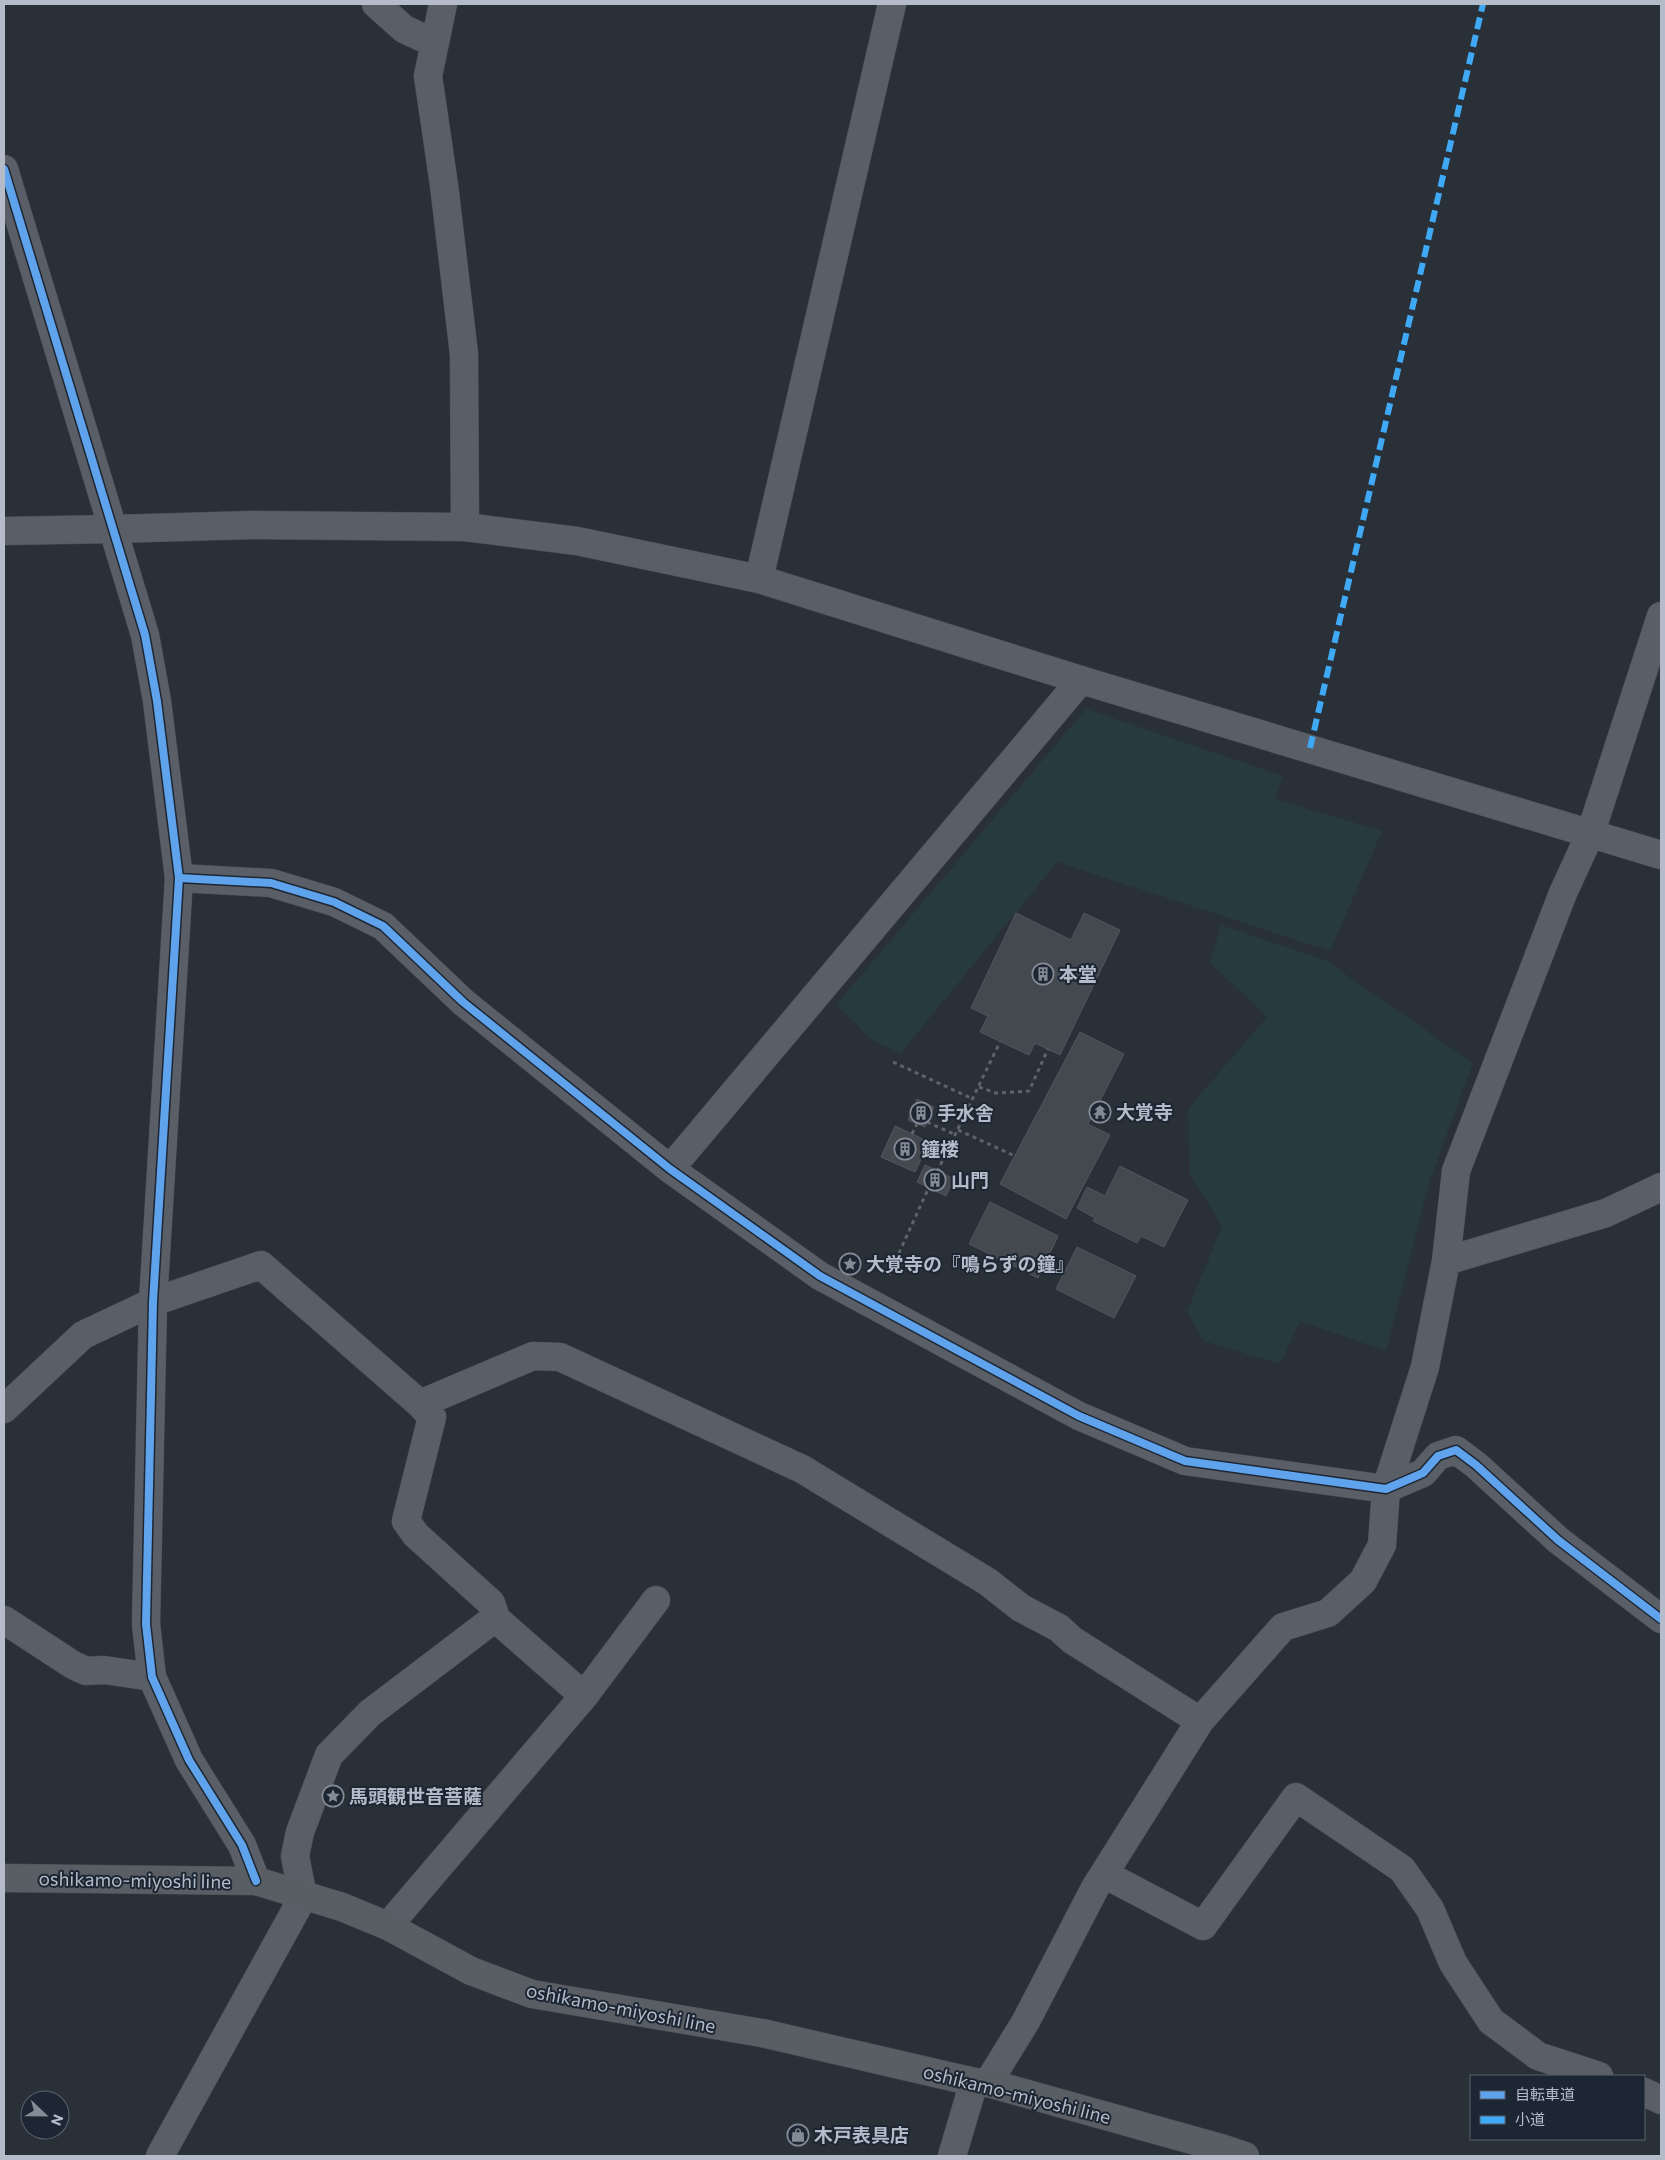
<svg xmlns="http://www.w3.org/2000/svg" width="1665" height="2160" viewBox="0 0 1665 2160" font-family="Commissioner,'Noto Sans JP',sans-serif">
<rect width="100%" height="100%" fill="#2a3038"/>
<path fill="#273a3e" d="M1086 709 1283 776 1275 799 1382 831 1330 951 1057 862 901 1053 872 1040 836 1005Z
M1221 925 1325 960 1473 1063 1429 1183 1386 1351 1300 1321 1280 1364 1204 1341 1187 1312 1222 1226 1190 1175 1188 1109 1267 1017 1210 962Z"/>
<path fill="#444950" stroke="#52575f" d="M1016 913 1071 940 1084 913 1120 930 1060 1055 1035 1043 1029 1055 980 1032 988 1016 971 1008Z
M1080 1032 1124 1054 1088 1124 1110 1135 1066 1219 1000 1184Z
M917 1099 934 1107 925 1127 908 1120Z
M895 1126 929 1142 915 1172 881 1157Z
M925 1165 954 1179 946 1196 917 1182Z
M1120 1166 1188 1200 1164 1247 1141 1236 1137 1243 1093 1221 1095 1218 1077 1208 1087 1187 1105 1196Z
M990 1202 1058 1236 1038 1278 969 1244Z
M1077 1247 1136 1276 1114 1318 1056 1289Z"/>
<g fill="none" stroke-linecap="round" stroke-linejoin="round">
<g stroke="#484c53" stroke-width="29">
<path id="minor" d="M376 4 404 29 434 43
M443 4 428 76 444 185 464 354 465 527
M4 531 113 529
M759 579 892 4
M179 878 271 883 334 902 383 926 463 1002 670 1169 820 1276 1079 1416 1185 1461 1386 1489 1423 1473 1438 1456 1456 1450 1476 1465 1558 1540 1661 1619
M670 1169 1081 680
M1446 1261 1606 1213 1661 1187
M420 1404 432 1417 406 1521 416 1535 491 1603 496 1618
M4 1409 83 1335 153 1302 261 1265 420 1404 533 1356 560 1357 802 1469 988 1582 1021 1608 1059 1628 1072 1640 1200 1721
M4 1620 73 1665 86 1671 104 1670 152 1677
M1104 1874 1203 1926 1296 1797 1402 1869 1430 1909 1453 1963 1491 2021 1538 2056 1599 2076
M388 1926 584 1696 656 1600
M988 2083 1026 2021 1095 1888 1200 1721 1283 1627 1328 1613 1363 1581 1382 1545 1386 1489 1425 1367 1446 1261 1456 1171 1563 893 1591 832 1661 616
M1644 2092 1661 2100
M160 2156 303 1897 295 1856 300 1832 329 1755 370 1713 495 1618 584 1696
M952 2156 974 2082"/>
</g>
<g stroke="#484c53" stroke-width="29">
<path id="tertiary" d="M4 169 145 635 157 701 179 878 153 1302 146 1624 152 1677 189 1760 242 1845 256 1881
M113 529 252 525 465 527 577 541 759 579 1081 680 1661 855"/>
</g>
<g stroke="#484c53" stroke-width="29">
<path id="secondary" d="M4 1878 256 1881 342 1907 388 1926 471 1971 532 1994 762 2033 974 2082 988 2083 1224 2149 1245 2156"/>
</g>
<path stroke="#5d636a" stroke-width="3" stroke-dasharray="4 4" stroke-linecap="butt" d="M893 1062 973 1099
M979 1087 996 1093 1029 1091 1048 1049
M927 1122 956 1135
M958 1130 1015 1156
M912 1134 917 1124
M937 1172 1000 1042
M889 1275 929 1187"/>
<use href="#minor" stroke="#5a5e66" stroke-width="28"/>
<use href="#tertiary" stroke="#5a5e66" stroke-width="28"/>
<use href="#secondary" stroke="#595d64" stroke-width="28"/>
<path stroke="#3fa9f5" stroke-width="6" stroke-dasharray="12 6" stroke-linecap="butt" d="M1310 748 1483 4"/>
<g stroke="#1d2633" stroke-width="11">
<path id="cycleway" d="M4 169 145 635 157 701 179 878 153 1302 146 1624 152 1677 189 1760 242 1845 256 1881
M179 878 271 883 334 902 383 926 463 1002 670 1169 820 1276 1079 1416 1185 1461 1386 1489 1423 1473 1438 1456 1456 1450 1476 1465 1558 1540 1661 1619"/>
</g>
<use href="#cycleway" stroke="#60a3ed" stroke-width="8"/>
</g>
<defs>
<g id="building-ring" transform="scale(1.125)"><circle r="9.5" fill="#1d2633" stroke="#848b96" stroke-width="1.5"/><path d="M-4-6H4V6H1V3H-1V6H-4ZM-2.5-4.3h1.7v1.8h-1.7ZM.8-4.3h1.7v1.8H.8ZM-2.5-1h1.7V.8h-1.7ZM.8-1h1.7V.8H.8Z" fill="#848b96"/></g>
<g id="temple-ring" transform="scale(1.125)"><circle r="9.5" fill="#1d2633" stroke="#848b96" stroke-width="1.5"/><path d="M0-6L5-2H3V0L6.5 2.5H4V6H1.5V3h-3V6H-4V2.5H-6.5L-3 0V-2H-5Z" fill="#848b96"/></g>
<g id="sight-ring" transform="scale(1.125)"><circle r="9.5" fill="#1d2633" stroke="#848b96" stroke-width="1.5"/><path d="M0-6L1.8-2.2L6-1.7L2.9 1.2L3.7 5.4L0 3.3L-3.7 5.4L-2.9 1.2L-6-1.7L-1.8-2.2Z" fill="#848b96"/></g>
<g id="shop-ring" transform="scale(1.125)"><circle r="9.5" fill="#1d2633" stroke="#848b96" stroke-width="1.5"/><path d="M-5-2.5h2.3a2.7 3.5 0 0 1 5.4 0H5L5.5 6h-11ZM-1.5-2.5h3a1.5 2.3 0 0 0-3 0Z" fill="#848b96"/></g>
</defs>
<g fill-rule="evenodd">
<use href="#building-ring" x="1043" y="974"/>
<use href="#temple-ring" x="1100" y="1112"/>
<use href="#building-ring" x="921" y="1113"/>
<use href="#building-ring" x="905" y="1149"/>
<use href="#building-ring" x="935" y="1180"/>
<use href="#sight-ring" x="850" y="1264"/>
<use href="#sight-ring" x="333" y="1796"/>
<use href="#shop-ring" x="798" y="2135"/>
</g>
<g text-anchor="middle" stroke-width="4" stroke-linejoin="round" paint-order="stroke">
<g font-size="19" font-weight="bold" fill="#b4bcc9" stroke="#1d2633" text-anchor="start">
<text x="1059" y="981">本堂</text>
<text x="1116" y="1119">大覚寺</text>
<text x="937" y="1120">手水舎</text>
<text x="921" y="1156">鐘楼</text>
<text x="951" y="1187">山門</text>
<text x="866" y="1271">大覚寺の『鳴らずの鐘』</text>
<text x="349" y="1803">馬頭観世音菩薩</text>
<text x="814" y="2142">木戸表具店</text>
</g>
<g font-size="19" fill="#b4bcc9" stroke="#1d2633">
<text transform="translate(135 1880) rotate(1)" y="7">oshikamo-miyoshi line</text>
<text transform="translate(621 2008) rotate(11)" y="7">oshikamo-miyoshi line</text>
<text transform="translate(1017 2094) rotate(14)" y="7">oshikamo-miyoshi line</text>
</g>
</g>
<rect width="1665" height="2160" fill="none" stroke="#b4bcc9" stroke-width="10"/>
<rect x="1470" y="2075" width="175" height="65" fill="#1d2633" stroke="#59626f"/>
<rect x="1480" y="2091" width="25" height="8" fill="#60a3ed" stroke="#59626f"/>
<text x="1515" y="2100" font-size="15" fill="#b4bcc9">自転車道</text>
<rect x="1480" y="2116" width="25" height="8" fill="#3fa9f5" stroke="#59626f"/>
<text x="1515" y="2125" font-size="15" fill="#b4bcc9">小道</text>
<g transform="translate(45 2115) rotate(112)"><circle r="24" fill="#1d2633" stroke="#59626f"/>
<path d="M0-4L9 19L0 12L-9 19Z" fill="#848b96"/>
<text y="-8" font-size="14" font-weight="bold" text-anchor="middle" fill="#b4bcc9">N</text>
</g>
</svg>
